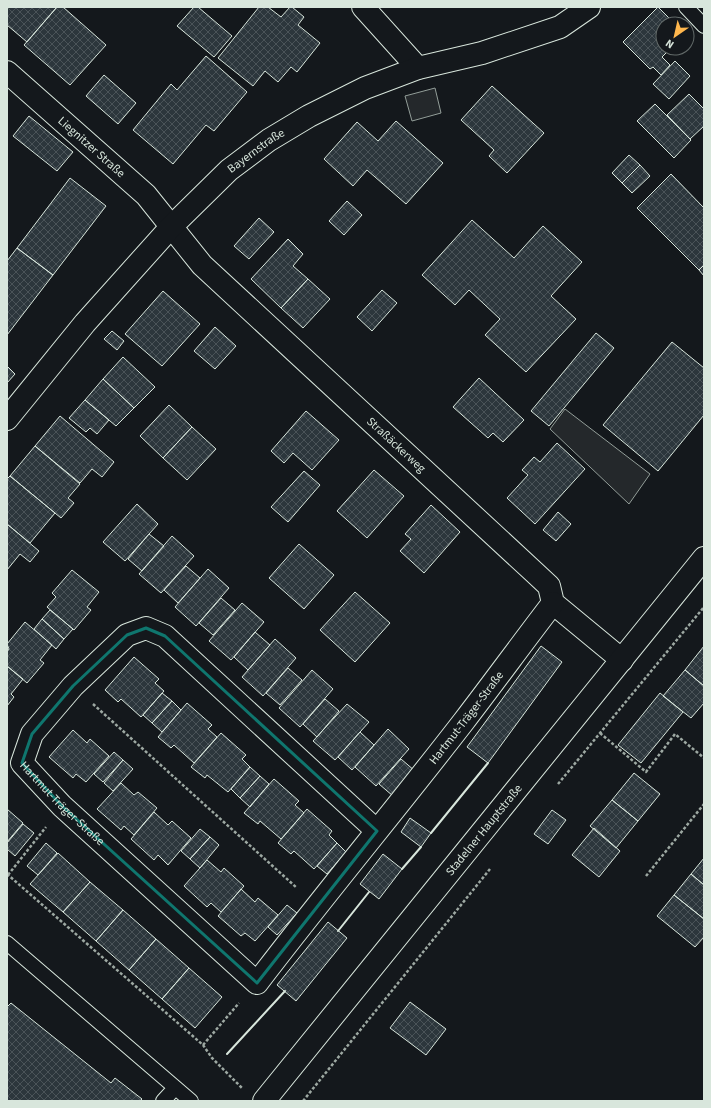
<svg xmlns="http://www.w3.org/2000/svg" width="711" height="1108" viewBox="0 0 711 1108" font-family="'Source Sans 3',sans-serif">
<defs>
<pattern id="building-cross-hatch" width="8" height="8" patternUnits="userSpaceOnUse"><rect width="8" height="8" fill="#2c363c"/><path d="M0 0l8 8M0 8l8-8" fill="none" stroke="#4a5358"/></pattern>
</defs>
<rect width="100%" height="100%" fill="#14181c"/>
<path fill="#24282b" stroke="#939e99" d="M435 88 441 113 412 121 405 96Z
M565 409 650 474 629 504 550 429Z"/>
<path fill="url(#building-cross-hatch)" stroke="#d8e6dc" d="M7 7H57L27 42 7 25Z
M57 7H63L106 45 70 85 24 45Z
M194 7H198L232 36 214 57 177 26Z
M259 7H268L281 17 290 7H292L304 17 298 25 320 43 297 72 291 67 278 82 265 71 253 86 218 58Z
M658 7 675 24H663V48H671L662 57 670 65 661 75 653 67 650 69 623 42Z
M206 56 247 92 214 131 206 125 173 164 133 130 171 84 177 90Z
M675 61 690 76 669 99 653 84Z
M104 75 136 103 118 124 86 96Z
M492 86 544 133 507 173 489 156 494 150 461 120Z
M689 94 704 109V126L690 139 667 115Z
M655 104 691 140 674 158 637 121Z
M29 116 73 152 57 171 13 136Z
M396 121 443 163 406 204 367 170 353 186 324 159 357 122 378 141Z
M629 155 640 165 622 183 612 173Z
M640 165 650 176 632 193 622 183Z
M671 174 704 208V265L699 270 637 208Z
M70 178 106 206 53 275 17 248Z
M347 201 362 215 344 235 329 221Z
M259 218 274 232 249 259 234 246Z
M472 220 514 258 543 226 582 262 551 296 576 319 526 372 485 335 500 319 469 290 455 305 422 275Z
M288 239 303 254 293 266 308 279 281 308 251 279Z
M17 248 53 275 7 335V261Z
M704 265V276L699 270Z
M308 279 330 299 303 328 281 308Z
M382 290 397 303 372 331 357 317Z
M163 291 200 324 162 366 125 334Z
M215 327 236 346 215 369 194 351Z
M112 331 124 341 117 350 104 339Z
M596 333 614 348 549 426 531 411Z
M672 342 704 368V415L658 471 603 425Z
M123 357 155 387 134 408 103 379Z
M7 366 15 374 7 383Z
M479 378 524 420 503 442 493 433 488 438 453 407Z
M103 379 134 408 116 426 85 400Z
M85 400 109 420 97 434 90 428 86 432 69 418Z
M169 405 192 427 163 458 140 436Z
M306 411 339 440 312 470 293 453 284 463 271 451Z
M60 416 114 462 102 477 92 469 80 483 35 446Z
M192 427 216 449 187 480 163 458Z
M557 443 585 469 535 524 507 498 528 475 522 470 534 457 540 462Z
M35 446 80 484 68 498 74 503 61 518 10 476Z
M374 470 404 496 367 538 337 511Z
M304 471 320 485 288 522 271 507Z
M10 476 55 513 30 543 7 524V479Z
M137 504 158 524 125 561 103 542Z
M431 505 460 532 424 573 400 551 411 539 405 534Z
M558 512 571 524 556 541 543 530Z
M7 524 39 551 30 562 20 554 7 570Z
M149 534 164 546 142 571 128 559Z
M172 536 194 556 161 593 139 574Z
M299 544 334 575 304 609 269 578Z
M186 566 200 578 178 603 164 590Z
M208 569 229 588 196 626 175 607Z
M72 570 99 592 87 607 91 610 74 630 47 607 56 597 52 593Z
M355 592 390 623 355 662 320 630Z
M221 598 235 610 213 635 199 623Z
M242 603 264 622 231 660 209 641Z
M50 610 73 629 64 639 42 619Z
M42 619 64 639 56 649 34 629Z
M25 622 52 645 40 660 44 663 27 683 7 666V652L9 649 7 644Z
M255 632 270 645 248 670 234 657Z
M275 639 296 658 263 696 242 677Z
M541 646 562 662 488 763 467 747Z
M704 646V686L685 670Z
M134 657 159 679 155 683 164 691 141 717 121 699 118 702 105 690Z
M7 666 23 679 11 694 14 697 7 706Z
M288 668 302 680 280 705 266 693Z
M312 670 333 689 300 727 279 708Z
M685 670 704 686V703L691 718 663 696Z
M162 693 172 701 152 723 143 715Z
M660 693 683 712 641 763 618 745Z
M325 699 339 711 317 737 303 724Z
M172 701 181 710 162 732 152 723Z
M187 703 212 725 208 729 217 737 194 763 174 745 171 748 158 737Z
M347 704 369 722 335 760 313 741Z
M388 729 409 749 376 786 355 767Z
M73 730 87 743 90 739 109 756 86 782 76 774 73 778 49 757Z
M360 732 374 745 352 770 338 757Z
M221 733 246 755 242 759 250 767 228 792 207 775 205 778 191 767Z
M114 752 123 760 103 782 94 774Z
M401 759 415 771 393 796 379 784Z
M123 760 133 769 113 791 104 783Z
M250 767 260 776 240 798 231 789Z
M634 773 660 794 638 821 612 800Z
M260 776 269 784 250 807 240 798Z
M274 779 299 801 295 805 304 813 281 839 260 821 258 824 244 813Z
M121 783 134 795 138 792 157 808 134 835 124 826 121 830 97 809Z
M612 800 638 821 616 848 590 826Z
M7 809 23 823 7 842Z
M307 809 332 831 329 835 337 843 314 869 294 851 291 854 278 843Z
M552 810 566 820 548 844 534 834Z
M154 812 168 825 172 821 191 838 168 865 158 855 154 860 131 839Z
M410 818 431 833 421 847 401 832Z
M23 824 34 833 15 856 7 849V843Z
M594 828 620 851 599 877 572 855Z
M200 829 210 837 190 859 181 851Z
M210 837 219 845 200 868 190 859Z
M46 843 57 853 38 875 27 866Z
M337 843 346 852 327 874 317 866Z
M58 853 90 882 63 912 30 884Z
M383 854 402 869 379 899 360 884Z
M704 858V885L691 874Z
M207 860 221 872 224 868 244 886 221 912 211 903 207 907 184 886Z
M691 874 704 885V919L674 895Z
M90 882 123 910 96 941 63 912Z
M241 889 255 902 258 898 278 915 255 941 245 933 241 936 218 916Z
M674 895 704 919V937L695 947 657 916Z
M287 905 297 913 277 935 268 927Z
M123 910 156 939 129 970 96 941Z
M328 922 347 938 296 1001 277 985Z
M156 939 189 968 162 999 129 970Z
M189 968 222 997 195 1028 162 999Z
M410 1002 446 1029 426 1055 390 1028Z
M11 1003 111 1083 115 1078 142 1099 140 1101H7V1007Z"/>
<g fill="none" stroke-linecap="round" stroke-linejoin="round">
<g stroke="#d8e6dc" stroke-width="16">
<path id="lane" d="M686 7 704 26
M7 943 191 1101
M163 1101 175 1088"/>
</g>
<g stroke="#d8e6dc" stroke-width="24">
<g id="street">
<path d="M363 7 418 68"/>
<path id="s1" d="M7 72 146 195 202 265 534 572 549 586 553 603 622 660"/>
<path id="s2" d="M7 419 85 323 171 227 229 170 269 140 309 116 365 88 418 68 482 53 560 27 589 7"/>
<path id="s3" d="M377 831 165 636 146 628 127 635 73 686 32 734 22 763 62 806 257 983C324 895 396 809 464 721 494 682 523 642 553 603"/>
</g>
</g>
<g stroke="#d8e6dc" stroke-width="24">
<g id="secondary">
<path id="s4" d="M264 1101 704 558"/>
</g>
</g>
<path stroke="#9da8a2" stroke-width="2.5" stroke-dasharray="3 2" stroke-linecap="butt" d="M93 704 297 888
M600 733 646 772 675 734 704 758
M558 784 704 607
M7 874 203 1045 212 1058 242 1088
M8 875 46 827
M646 876 704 804
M203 1045 239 1003
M303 1101 490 869"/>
<use href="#lane" stroke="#14181c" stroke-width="14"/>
<use href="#street" stroke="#14181c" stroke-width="22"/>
<use href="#secondary" stroke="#14181c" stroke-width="22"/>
<path stroke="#d8e6dc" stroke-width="2" d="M431 833 488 763
M402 869 421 847
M338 931 369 892
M227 1054 285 991"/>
</g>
<path fill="none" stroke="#0f766e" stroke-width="3" stroke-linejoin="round" d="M146 628 165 636 377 831 257 983 62 806 22 763 32 734 73 686 127 635Z"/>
<g text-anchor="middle" stroke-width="3" stroke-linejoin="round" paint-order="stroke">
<g font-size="12" fill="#d8e6dc" stroke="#14181c">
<text dy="4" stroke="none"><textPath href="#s1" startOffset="113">Liegnitzer Straße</textPath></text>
<text dy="4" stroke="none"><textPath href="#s2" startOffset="367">Bayernstraße</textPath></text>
<text dy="4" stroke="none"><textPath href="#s1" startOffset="540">Straßäckerweg</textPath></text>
<text dy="4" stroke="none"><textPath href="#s3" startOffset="1157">Hartmut-Träger-Straße</textPath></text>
<text dy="4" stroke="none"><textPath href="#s3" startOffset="554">Hartmut-Träger-Straße</textPath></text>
<text dy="4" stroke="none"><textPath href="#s4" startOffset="349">Stadelner Hauptstraße</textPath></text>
</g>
</g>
<rect width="711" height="1108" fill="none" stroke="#d8e6dc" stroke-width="16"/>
<g transform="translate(675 36) rotate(214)"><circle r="19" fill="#14181c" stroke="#626a69"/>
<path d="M0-3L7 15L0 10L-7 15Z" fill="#ffb74d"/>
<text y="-6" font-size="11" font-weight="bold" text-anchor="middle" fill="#d8e6dc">N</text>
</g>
</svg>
